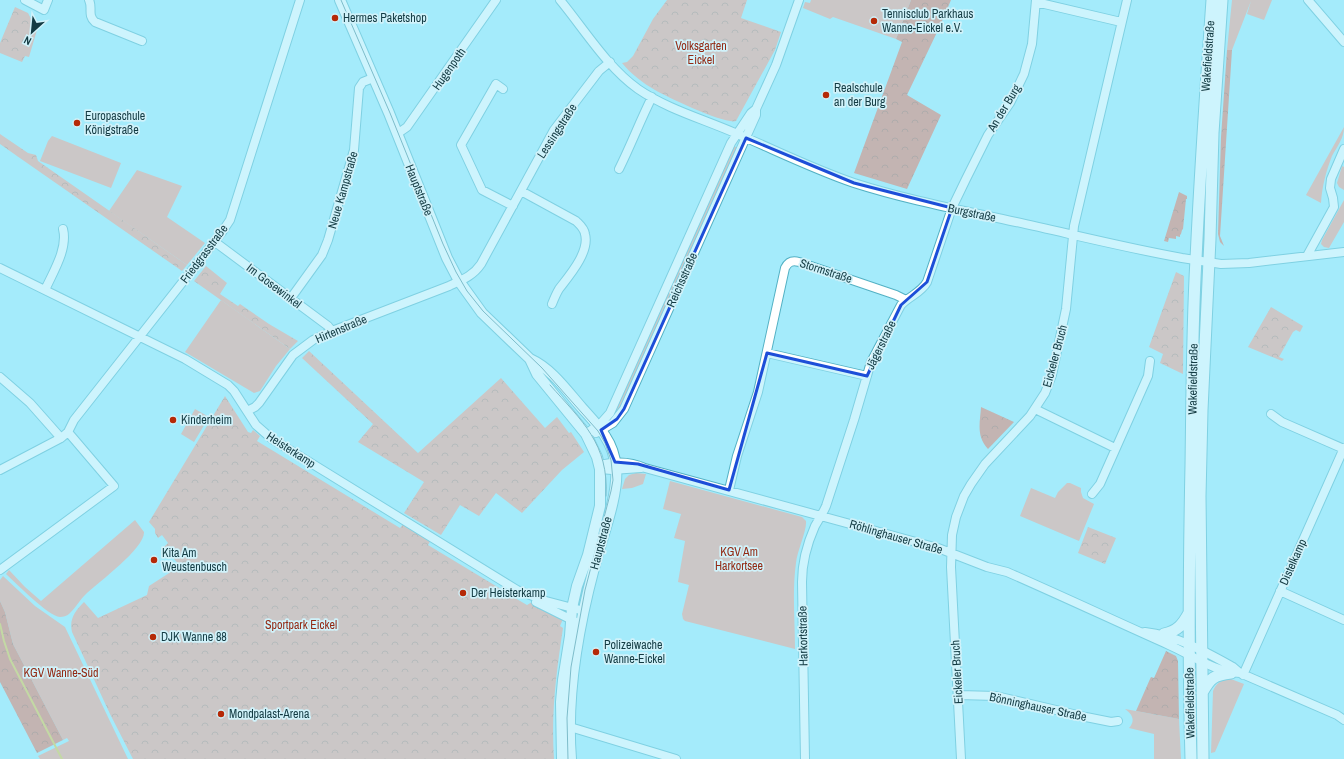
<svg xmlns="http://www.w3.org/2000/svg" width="1344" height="759" viewBox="0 0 1344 759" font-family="'Archivo Narrow',sans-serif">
<defs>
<pattern id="forest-crowns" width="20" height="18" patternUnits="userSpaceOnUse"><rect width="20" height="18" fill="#e87259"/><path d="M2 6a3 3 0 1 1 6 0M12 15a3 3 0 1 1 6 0" fill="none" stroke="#bb5f4b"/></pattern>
<pattern id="park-crowns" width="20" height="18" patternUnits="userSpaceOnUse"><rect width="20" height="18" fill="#fa9c87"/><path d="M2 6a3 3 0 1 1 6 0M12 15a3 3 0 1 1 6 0" fill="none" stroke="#c98070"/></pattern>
</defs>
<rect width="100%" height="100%" fill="#a4ebfb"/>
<path fill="#fa9c87" d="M811 0H911L896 39 833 17 830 19 803 8 805 2 810 3Z
M1232 0H1272L1264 20 1247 14 1251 1 1232 50H1227Z
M1344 127C1344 138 1337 147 1332 156 1326 171 1322 187 1321 203L1306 195Z
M52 136 121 163 111 188 40 161 48 141Z
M732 145 738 148 621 408 610 421V417Z
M1342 166 1344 167V190L1339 187 1337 183Z
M137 170 182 186 167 217 205 243 187 265 109 211Z
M1344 200V222L1329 248 1324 247 1321 244 1322 240Z
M221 300 290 349 276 366 260 391 254 393 185 352Z
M195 409 209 417 194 442 181 434Z
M636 473 646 474 643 484 632 488 622 489 625 479 629 475Z
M670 481 802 517 806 521C807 531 797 551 796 563 792 591 795 621 795 649L685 621 683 619 682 614 689 585 678 582 685 541 674 538 681 514 663 509Z
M1067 483H1070L1081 488V492L1083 498 1094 504 1079 541 1020 516 1031 488 1055 498 1058 492Z
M135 520 144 532C145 548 99 582 87 593 80 599 76 608 69 614 67 616 63 617 60 617 48 616 16 583 6 574L9 570 25 587 41 601Z
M3 576 35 606 65 627 128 759H40L38 756 69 741 67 738 63 740 13 644 5 612 0 601V580Z
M1231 679 1244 684 1215 752 1211 753 1213 691C1216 683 1222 679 1231 679Z
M1125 709 1179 719 1181 759H1154V734L1129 728C1136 720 1132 714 1125 709Z"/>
<path fill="url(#forest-crowns)" d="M911 0H951L940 26 907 95 941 115 907 189 854 173 902 42 896 39Z
M1227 50H1232L1220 236 1224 246 1220 242 1218 234 1221 137Z
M1179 192 1187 196V199H1186L1183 229 1182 230 1181 234 1180 235V237L1176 236V239L1169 238 1168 242 1164 241Z
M981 407 1014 422 988 449C976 436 980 423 981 407Z
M0 601 5 612 13 644 63 740 37 753 0 682Z
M1166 651 1176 656 1178 661 1179 719 1136 711 1150 679 1151 677 1154 678Z"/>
<path fill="url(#park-crowns)" d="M667 0H747L741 18 781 32 775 50 736 121C726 125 667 97 655 90 643 83 631 74 622 63L627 62 633 56 653 19Z
M15 7 28 13 37 30 29 57 25 56 22 62 0 53V43Z
M0 134 28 153 36 155 38 161 187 265 182 271 17 156 0 144Z
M206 266 227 283 220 294 238 306 240 304 269 324 298 341 290 349 194 281Z
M1176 272 1184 276 1183 374 1160 363 1163 354 1149 347Z
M1271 307 1303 326 1300 332 1296 330 1293 332 1279 357 1284 359 1282 361 1248 347Z
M309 351 418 453 501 378 545 428 557 417 569 433 571 432 584 452 562 470 522 513 496 493 479 516 460 505 441 535 404 513 424 482 358 442 373 424 302 358Z
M225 396 248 432 251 433 253 430 260 436 257 441 400 528 404 523 431 540 428 545 514 597 515 596V598L527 605 532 602 563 619 560 626 563 628C556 675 551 712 554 759H133L110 714 72 632C69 619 75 611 84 602L98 618 147 595 149 586 180 566 164 547 168 543 162 535 158 538 155 533V529L149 522Z
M1088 527 1116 538 1105 564 1078 553Z"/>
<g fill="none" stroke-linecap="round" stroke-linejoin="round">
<path stroke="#e8c43b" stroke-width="2" d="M0 624 4 641 10 659 62 759"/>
<g stroke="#53b1c4" stroke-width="10">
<path id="minor" d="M25 0 44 10 48 0
M89 0C93 8 87 15 95 22L142 41
M560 0C584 29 607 67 638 89 667 109 703 119 735 133 775 150 813 169 854 183 907 200 961 210 1016 222 1071 234 1126 248 1182 258L1221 264 1249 263 1344 252
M1308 0 1344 42
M1036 2 1121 22
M503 89 496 84 461 145 482 190 513 206
M397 134 407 127 496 0
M619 169C631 145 640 121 652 97
M521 191 576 221C580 225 584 228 585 234 590 252 569 276 559 289 556 294 554 299 552 304
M215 242 328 326 332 331
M1307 256 1334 207 1333 198 1330 188 1331 179 1344 149
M0 268 185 359 228 385 234 391 256 425 272 439 517 590 546 601 584 611
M45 290C53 272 68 249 63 229
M291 298 322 255 328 240 354 150 359 88 363 82 373 78
M767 353 867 376
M0 377 30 403 61 438 68 432
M1035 409 1115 448
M247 411 255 407 259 403 293 355 313 340 332 331 449 286C462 280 473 276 481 264L554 130 599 71 610 62
M1271 414 1282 422 1344 449
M68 432 74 420 222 232 230 220 300 0
M596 433 613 423 624 409 756 115V109
M586 434 602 422 610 413 731 143 751 113 756 109 776 65 799 0
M599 465C615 461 630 461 645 468L938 548 987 567 1007 572C1062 596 1115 621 1169 645 1192 655 1214 672 1240 673
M600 469 612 470 641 468
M0 470 61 438
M729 490 737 456 758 392 785 268C788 262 792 260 799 262L896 295 906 300
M1092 494 1100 484 1148 376 1150 361
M0 570 114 486 68 432
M1280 591 1344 620
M536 602 576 622
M1145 632C1178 636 1204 651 1233 667L1240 673 1337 715 1344 720
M1243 675 1344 448
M959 695 996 696 1086 717 1111 722 1118 721
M570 727 676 759
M805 759 802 582C802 562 807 544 815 526 819 519 823 513 826 506L854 420 871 362 901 305C909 296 921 293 927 282L952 208 966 179 988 135 1010 103 1024 74 1032 44 1036 0
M961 759 951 567 952 535 956 517 964 496 971 484 985 464 1030 416 1045 393 1052 375 1066 309 1074 226 1127 0"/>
</g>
<g stroke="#53b1c4" stroke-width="12">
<path id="tertiary" d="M340 0 389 113 447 258 459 281 482 313 530 359 537 374 586 434 597 457 600 469V506L588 555 577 586 572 608 570 636 563 680 561 702 562 759
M530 359C552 369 567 391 582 408 590 417 599 426 605 436 611 445 615 457 616 468 619 495 601 540 594 568 578 628 566 697 571 759"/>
</g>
<g stroke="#53b1c4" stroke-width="13">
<path id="secondary" d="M1164 634C1178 631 1183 624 1189 613
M1202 693C1210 678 1214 675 1231 673
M1191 759C1188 661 1189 563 1191 465 1192 396 1192 328 1196 259 1200 173 1206 86 1212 0
M1203 759 1200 496 1202 410 1210 239 1213 133 1222 0"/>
</g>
<use href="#minor" stroke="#fff" stroke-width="8"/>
<use href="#tertiary" stroke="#fff" stroke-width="10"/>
<use href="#secondary" stroke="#fff" stroke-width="11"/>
<path stroke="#4e838e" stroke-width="1" d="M341 0 390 113 443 244 456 272 467 291 483 311 542 368 598 431 605 443 611 460 613 480 611 491 585 590 571 667 567 718 568 759
M550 385C582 421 609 444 606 496"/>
</g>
<path d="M0 0H1344V759H0ZM746 138 854 183 952 208 927 282 901 305 867 376 767 353 729 490 638 464 615 462 601 430 617 419 624 409Z" fill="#a4ebfb" fill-opacity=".55" fill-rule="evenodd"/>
<path fill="none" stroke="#1d4ed8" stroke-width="3" stroke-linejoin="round" d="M746 138 854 183 952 208 927 282 901 305 867 376 767 353 729 490 638 464 615 462 601 430 617 419 624 409Z"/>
<g fill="#b52907" stroke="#d0f2fa" stroke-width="1.5">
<circle cx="335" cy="18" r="4"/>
<circle cx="874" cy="21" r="4"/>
<circle cx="826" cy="95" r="4"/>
<circle cx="77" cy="123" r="4"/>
<circle cx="173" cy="420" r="4"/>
<circle cx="154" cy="560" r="4"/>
<circle cx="463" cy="593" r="4"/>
<circle cx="153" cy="637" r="4"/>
<circle cx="596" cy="652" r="4"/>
<circle cx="221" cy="714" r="4"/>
</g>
<g text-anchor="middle" stroke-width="3.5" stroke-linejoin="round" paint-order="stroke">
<g font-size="12" fill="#133b43" stroke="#d0f2fa" text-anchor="start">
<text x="882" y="18">Tennisclub Parkhaus<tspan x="882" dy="14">Wanne-Eickel e.V.</tspan></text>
<text x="343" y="22">Hermes Paketshop</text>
<text x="834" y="92">Realschule<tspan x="834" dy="14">an der Burg</tspan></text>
<text x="85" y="120">Europaschule<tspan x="85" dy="14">Königstraße</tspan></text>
<text x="181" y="424">Kinderheim</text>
<text x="162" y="557">Kita Am<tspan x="162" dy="14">Weustenbusch</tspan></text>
<text x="471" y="597">Der Heisterkamp</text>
<text x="161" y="641">DJK Wanne 88</text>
<text x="604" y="649">Polizeiwache<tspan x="604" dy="14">Wanne-Eickel</tspan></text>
<text x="229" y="718">Mondpalast-Arena</text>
</g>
<g font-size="12" fill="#932913" stroke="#d0f2fa">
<text x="701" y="50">Volksgarten<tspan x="701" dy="14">Eickel</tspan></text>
<text x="739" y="556">KGV Am<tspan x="739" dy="14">Harkortsee</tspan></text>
<text x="301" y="629">Sportpark Eickel</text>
<text x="61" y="677">KGV Wanne-Süd</text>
</g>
<g font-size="12" fill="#133b43" stroke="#d0f2fa">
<text transform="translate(1208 56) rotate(-86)" y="4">Wakefieldstraße</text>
<text transform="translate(449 69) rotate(-55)" y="4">Hugenpoth</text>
<text transform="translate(1004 108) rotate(-59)" y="4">An der Burg</text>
<text transform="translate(557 131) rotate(-57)" y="4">Lessingstraße</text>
<text transform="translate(343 190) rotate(-74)" y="4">Neue Kampstraße</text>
<text transform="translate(419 190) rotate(68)" y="4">Hauptstraße</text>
<text transform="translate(972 213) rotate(12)" y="4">Burgstraße</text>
<text transform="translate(204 254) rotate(-53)" y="4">Friedgrasstraße</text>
<text transform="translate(826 271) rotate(18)" y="4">Stormstraße</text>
<text transform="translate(682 280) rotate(-66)" y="4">Reichsstraße</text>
<text transform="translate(274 286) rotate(37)" y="4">Im Gosewinkel</text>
<text transform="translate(341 329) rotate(-23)" y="4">Hirtenstraße</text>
<text transform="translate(881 345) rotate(-64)" y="4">Jägerstraße</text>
<text transform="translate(1055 356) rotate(-75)" y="4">Eickeler Bruch</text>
<text transform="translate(1193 379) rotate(-89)" y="4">Wakefieldstraße</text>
<text transform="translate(291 450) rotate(33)" y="4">Heisterkamp</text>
<text transform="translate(896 537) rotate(16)" y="4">Röhlinghauser Straße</text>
<text transform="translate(601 543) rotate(-75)" y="4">Hauptstraße</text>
<text transform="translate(1293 562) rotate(-66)" y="4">Distelkamp</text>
<text transform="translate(803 636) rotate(-91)" y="4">Harkortstraße</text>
<text transform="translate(957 672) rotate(-93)" y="4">Eickeler Bruch</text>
<text transform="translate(1190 703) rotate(-91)" y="4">Wakefieldstraße</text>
<text transform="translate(1038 707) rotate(12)" y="4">Bönninghauser Straße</text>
</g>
</g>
<g transform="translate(32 32) rotate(207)" stroke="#d0f2fa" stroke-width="3" paint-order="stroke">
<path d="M0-3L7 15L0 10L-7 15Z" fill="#133b43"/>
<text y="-6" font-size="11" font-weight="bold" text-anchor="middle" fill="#133b43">N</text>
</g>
</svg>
